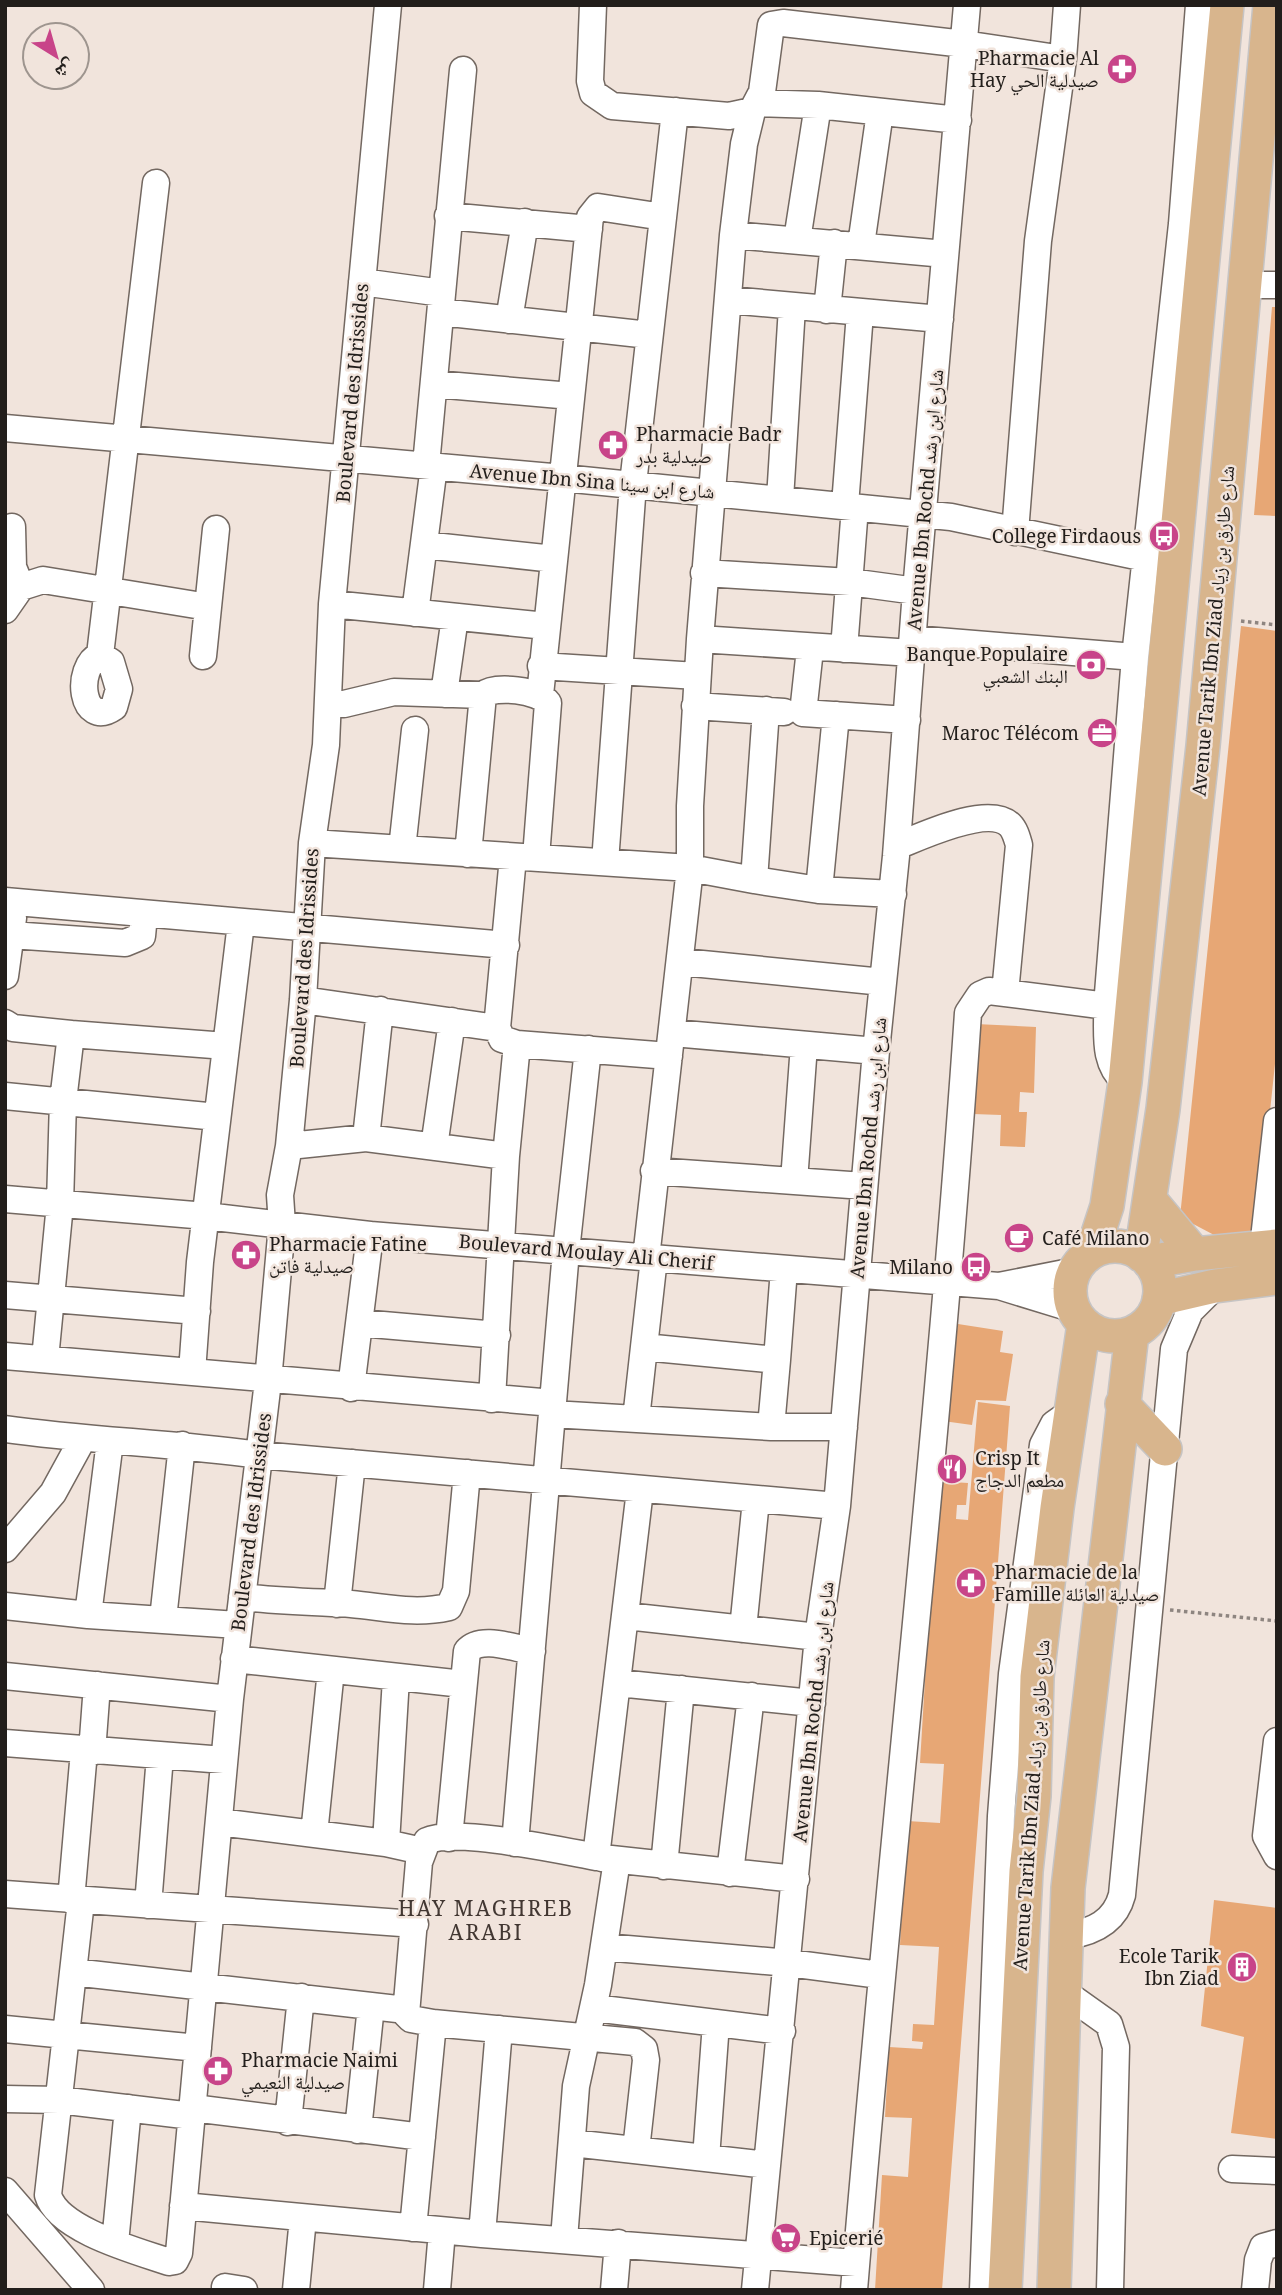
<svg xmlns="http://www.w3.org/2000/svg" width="1282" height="2295" viewBox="0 0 1282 2295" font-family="Georgia,'Noto Naskh Arabic',serif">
<rect width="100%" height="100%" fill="#f1e4dc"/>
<path fill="#e7a775" d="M1272 307H1277V516L1254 515Z
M1241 626 1277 631V1045L1257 1234 1216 1236 1180 1217Z
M976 1024 1036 1027 1034 1093 1020 1092 1019 1112H1027L1025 1147 1000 1146 1001 1115 973 1114Z
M958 1324 1003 1331 1000 1352 1013 1354 1006 1401 976 1400 972 1425 943 1421Z
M978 1402 1010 1406 942 2290H875L882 2175 908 2177 912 2118 885 2117 889 2047 922 2049 923 2042 912 2041 913 2024 934 2025 939 1947 900 1945 907 1821 940 1823 944 1764 920 1763 937 1481 968 1483 966 1505H957L956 1519 968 1520Z
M1214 1900 1277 1908V2139L1231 2133 1244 2037 1201 2026Z"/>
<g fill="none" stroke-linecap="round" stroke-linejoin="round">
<g stroke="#736861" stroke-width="29">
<path id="minor" d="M593 5 590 81 593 93 612 106 729 116 752 111 762 92 771 25 783 23 964 44 1063 59
M758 103 818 105 958 120
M752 111 744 144 733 235 700 639 912 653
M448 216 589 229
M733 235 945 254
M797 240 818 105
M861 245 880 112
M362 282 442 293
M1244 285H1277
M729 300 940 319
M827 310 834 243
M441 312 649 335
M509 320 525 222
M435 384 571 396
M5 428 563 478 951 517 1174 564
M426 465 463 70
M780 499 792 307
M845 505 860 313
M12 527 13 567 21 587
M1015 532 1038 241 1063 59 1067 5
M424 545 554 559
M704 573 850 582 916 591
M332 604 546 626
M5 610 21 587 43 580 208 607
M415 613 434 466
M913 639 1135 657
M810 649 803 713 907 720
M844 649 855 507
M100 655 156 183
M100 655 111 662 119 689 114 707C81 730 74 667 100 655Z
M203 656 216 529
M541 666 697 676
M444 694 455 617
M540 695 590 217 598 207 663 217
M328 704H344L394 692 483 695
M695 706 784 712
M766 710 754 880 819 890
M836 715 819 890 893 894
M312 843 690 868 754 880
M897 846C920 837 988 804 1010 825 1015 830 1017 838 1019 845L1005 993
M402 849 415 730
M468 854 483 695C495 685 539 690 548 703L536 857
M513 857 497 1028 502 1039 517 1044 669 1056
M605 862 633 484 675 111
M5 901 506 945
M11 935 125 943 142 936 144 915
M682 962 883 982
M5 976 13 918
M303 1000 497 1028
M5 1023 13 1028 71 1034 63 1101 60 1204 45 1359
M673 1033 876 1051
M71 1034 226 1046
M1125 1082C1102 1062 1108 1033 1107 1006L1135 657 1182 224 1199 5
M5 1096 217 1117
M366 1138 380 1010
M289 1146 366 1138 506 1156
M434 1147 452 1021
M654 1171 864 1186
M794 1181 804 1045
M5 1199 206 1216 370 1235 999 1286 1074 1309
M1263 1248 1277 1121
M646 1258 690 868V806L700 639
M654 1258 644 1347 777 1360 771 1427H844
M999 1286 1075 1271
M5 1295 197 1311
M360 1323 497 1335
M5 1356 553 1403
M777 1360 784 1269
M192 1372 200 1262 241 923
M351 1388 370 1235
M492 1399 506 1156 517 1044
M552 1414 771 1427
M636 1419 644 1347
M5 1429C90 1441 175 1443 259 1455L837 1506
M5 1549 53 1493 82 1440
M242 1597C278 1601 315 1602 351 1604 385 1607 414 1615 449 1607L456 1591 467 1473
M337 1604 352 1463
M5 1606 88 1615 110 1441
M88 1615 238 1625
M626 1616 818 1637
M163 1619 182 1445
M743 1629 756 1500
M234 1659 463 1684
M5 1676 230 1699
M396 1678 386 1843 422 1851
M618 1683 812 1703
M1277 1741 1266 1836 1277 1856
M5 1743 224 1760
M92 1752 97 1685
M219 1822 386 1843
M314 1834 331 1670
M449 1838 467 1651C481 1635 513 1648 532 1651
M515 1843 566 1251 588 1049
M602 1858 796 1879
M664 1866 681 1689
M730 1873 751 1696
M5 1894 415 1924
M71 1900 84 1751
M81 1901 48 2195C58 2230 137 2251 169 2262L175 2261 179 2253 230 1699 268 1381 282 1225 280 1195 289 1146 303 1000 312 843 326 745 332 604 388 5
M148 1905 160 1756
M1067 1936C1093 1932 1115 1922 1122 1895L1174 1349 1190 1311 1215 1286
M604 1947 789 1963 880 1975
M73 1972 406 2010
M1064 1992 1109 2024 1116 2047 1110 2290
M594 2008 782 2031
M5 2029 198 2048
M5 2099 59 2100 192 2116
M193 2108 422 2137
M288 2122 301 1997
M358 2130 371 2006
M572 2143 767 2165
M636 2150 646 2060 644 2049 635 2042 433 2023 411 2019 406 2014 419 1862 427 1841C455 1827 563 1851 596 1857L640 1490
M706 2158 716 2023
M1232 2169 1277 2171
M5 2191 91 2290
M183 2206 482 2234 856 2263
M413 2228 433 2023
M482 2234 499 2029
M564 2239 576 2086 598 1985 617 1860
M115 2243 128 2108
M225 2287 244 2290
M296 2290 303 2218
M437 2290 442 2231
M614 2290 618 2243
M755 2290 818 1637 837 1506 876 1051 896 856 916 591 967 5
M854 2290C889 1864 939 1440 968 1013L980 995 989 991 1107 1006
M983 2290 1001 1816 1012 1674 1043 1445 1054 1424 1071 1412
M1255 2290 1258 2260 1263 2247 1277 2243"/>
</g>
<g stroke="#c6c4c4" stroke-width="36">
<path id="major" d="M1151 1201 1195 1254
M1070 1291a45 45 0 1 1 90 0a45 45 0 1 1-90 0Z
M1092 1252 1107 1206 1125 1082 1227 5
M1141 1255 1163 1109 1203 746 1270 5
M1149 1262 1195 1254 1277 1246
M1159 1299 1215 1286 1277 1278
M1122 1404 1165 1449
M1005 2290 1026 1871 1034 1796 1037 1677 1057 1508 1084 1324
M1054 2290 1068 1888 1132 1333"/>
</g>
<path stroke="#8e8580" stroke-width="3.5" stroke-dasharray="3.5 3.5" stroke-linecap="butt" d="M1241 621 1277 625
M1170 1610 1277 1621"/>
<use href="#minor" stroke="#fff" stroke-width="26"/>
<use href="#major" stroke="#d8b58d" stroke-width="33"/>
</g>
<defs>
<g id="pharmacy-disc" transform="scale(1.575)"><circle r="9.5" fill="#c84489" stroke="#f1e4dc"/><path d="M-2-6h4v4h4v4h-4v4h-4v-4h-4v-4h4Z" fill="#fff"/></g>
<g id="bus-disc" transform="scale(1.575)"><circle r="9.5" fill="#c84489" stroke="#f1e4dc"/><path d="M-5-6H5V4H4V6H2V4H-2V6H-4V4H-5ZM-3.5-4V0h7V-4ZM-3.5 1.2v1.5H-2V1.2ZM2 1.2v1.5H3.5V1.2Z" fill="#fff"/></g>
<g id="bank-disc" transform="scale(1.575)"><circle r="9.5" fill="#c84489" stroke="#f1e4dc"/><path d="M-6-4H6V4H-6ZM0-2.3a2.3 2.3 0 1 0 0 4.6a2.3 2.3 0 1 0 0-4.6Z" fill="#fff"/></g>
<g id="office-disc" transform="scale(1.575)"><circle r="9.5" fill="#c84489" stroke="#f1e4dc"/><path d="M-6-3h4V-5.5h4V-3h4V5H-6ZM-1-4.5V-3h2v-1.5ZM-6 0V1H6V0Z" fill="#fff"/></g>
<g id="cafe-disc" transform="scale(1.575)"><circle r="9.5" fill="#c84489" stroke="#f1e4dc"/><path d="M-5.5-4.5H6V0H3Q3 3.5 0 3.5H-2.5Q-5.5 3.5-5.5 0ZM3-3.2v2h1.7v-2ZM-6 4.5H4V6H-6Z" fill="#fff"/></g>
<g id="restaurant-disc" transform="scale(1.575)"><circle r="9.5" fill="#c84489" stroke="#f1e4dc"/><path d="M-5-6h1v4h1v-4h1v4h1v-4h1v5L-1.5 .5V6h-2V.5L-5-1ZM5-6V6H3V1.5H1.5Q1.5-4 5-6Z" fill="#fff"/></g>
<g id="building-disc" transform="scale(1.575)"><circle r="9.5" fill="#c84489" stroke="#f1e4dc"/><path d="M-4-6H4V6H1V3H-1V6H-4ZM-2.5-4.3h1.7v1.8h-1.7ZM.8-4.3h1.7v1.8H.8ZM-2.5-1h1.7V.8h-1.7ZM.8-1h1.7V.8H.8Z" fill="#fff"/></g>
<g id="supermarket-disc" transform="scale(1.575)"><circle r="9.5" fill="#c84489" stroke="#f1e4dc"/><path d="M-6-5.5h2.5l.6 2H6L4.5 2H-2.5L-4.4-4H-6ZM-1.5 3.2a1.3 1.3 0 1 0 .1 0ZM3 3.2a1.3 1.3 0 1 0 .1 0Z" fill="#fff"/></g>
</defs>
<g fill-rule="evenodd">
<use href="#pharmacy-disc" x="1122" y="69"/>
<use href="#pharmacy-disc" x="613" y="445"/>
<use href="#bus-disc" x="1164" y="536"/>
<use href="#bank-disc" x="1091" y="665"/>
<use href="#office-disc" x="1102" y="733"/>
<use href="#cafe-disc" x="1019" y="1238"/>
<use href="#pharmacy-disc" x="246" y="1255"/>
<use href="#bus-disc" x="976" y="1267"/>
<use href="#restaurant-disc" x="952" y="1469"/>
<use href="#pharmacy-disc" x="971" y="1583"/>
<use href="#building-disc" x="1242" y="1967"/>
<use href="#pharmacy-disc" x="218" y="2071"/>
<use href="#supermarket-disc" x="786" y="2238"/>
</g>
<g text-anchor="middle" stroke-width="5" stroke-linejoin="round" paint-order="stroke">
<g font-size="19" fill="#221e1b" stroke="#f1e4dc" text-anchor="start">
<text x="1099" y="65" text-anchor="end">Pharmacie Al<tspan x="1099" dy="22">Hay صيدلية الحي</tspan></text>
<text x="636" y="441">Pharmacie Badr<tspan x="636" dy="22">صيدلية بدر</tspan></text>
<text x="1141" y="543" text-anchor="end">College Firdaous</text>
<text x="1068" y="661" text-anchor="end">Banque Populaire<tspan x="1068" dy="22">البنك الشعبي</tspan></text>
<text x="1079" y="740" text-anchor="end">Maroc Télécom</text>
<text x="1042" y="1245">Café Milano</text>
<text x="269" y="1251">Pharmacie Fatine<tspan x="269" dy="22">صيدلية فاتن</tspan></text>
<text x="953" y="1274" text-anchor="end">Milano</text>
<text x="975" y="1465">Crisp It<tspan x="975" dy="22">مطعم الدجاج</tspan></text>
<text x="994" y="1579">Pharmacie de la<tspan x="994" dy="22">Famille صيدلية العائلة</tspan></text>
<text x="1219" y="1963" text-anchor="end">Ecole Tarik<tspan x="1219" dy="22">Ibn Ziad</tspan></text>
<text x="241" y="2067">Pharmacie Naimi<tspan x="241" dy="22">صيدلية النعيمي</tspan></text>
<text x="809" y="2245">Epicerié</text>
</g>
<g font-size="19" fill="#221e1b" stroke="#f1e4dc">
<text transform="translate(352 393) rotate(-85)" y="7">Boulevard des Idrissides</text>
<text transform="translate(592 481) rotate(5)" y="7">Avenue Ibn Sina شارع ابن سينا</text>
<text transform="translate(925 500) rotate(-85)" y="7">Avenue Ibn Rochd شارع ابن رشد</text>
<text transform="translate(1213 631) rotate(-85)" y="7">Avenue Tarik Ibn Ziad شارع طارق بن زياد</text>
<text transform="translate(304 958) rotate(-86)" y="7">Boulevard des Idrissides</text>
<text transform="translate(868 1148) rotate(-85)" y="7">Avenue Ibn Rochd شارع ابن رشد</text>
<text transform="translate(586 1252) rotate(5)" y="7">Boulevard Moulay Ali Cherif</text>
<text transform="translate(251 1522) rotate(-83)" y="7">Boulevard des Idrissides</text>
<text transform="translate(813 1712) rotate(-84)" y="7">Avenue Ibn Rochd شارع ابن رشد</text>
<text transform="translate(1031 1805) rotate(-86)" y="7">Avenue Tarik Ibn Ziad شارع طارق بن زياد</text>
</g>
<g font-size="21" letter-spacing="2" fill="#423732" stroke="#f1e4dc">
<text x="486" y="1916">HAY MAGHREB<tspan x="486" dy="24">ARABI</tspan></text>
</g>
</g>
<rect width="1282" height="2295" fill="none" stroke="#221e1b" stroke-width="14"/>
<g transform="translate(56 56) rotate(143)"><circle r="33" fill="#f1e4dc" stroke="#9e958f" stroke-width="2"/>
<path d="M0-5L12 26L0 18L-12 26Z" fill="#c84489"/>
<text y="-10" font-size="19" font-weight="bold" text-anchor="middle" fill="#221e1b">ش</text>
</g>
</svg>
